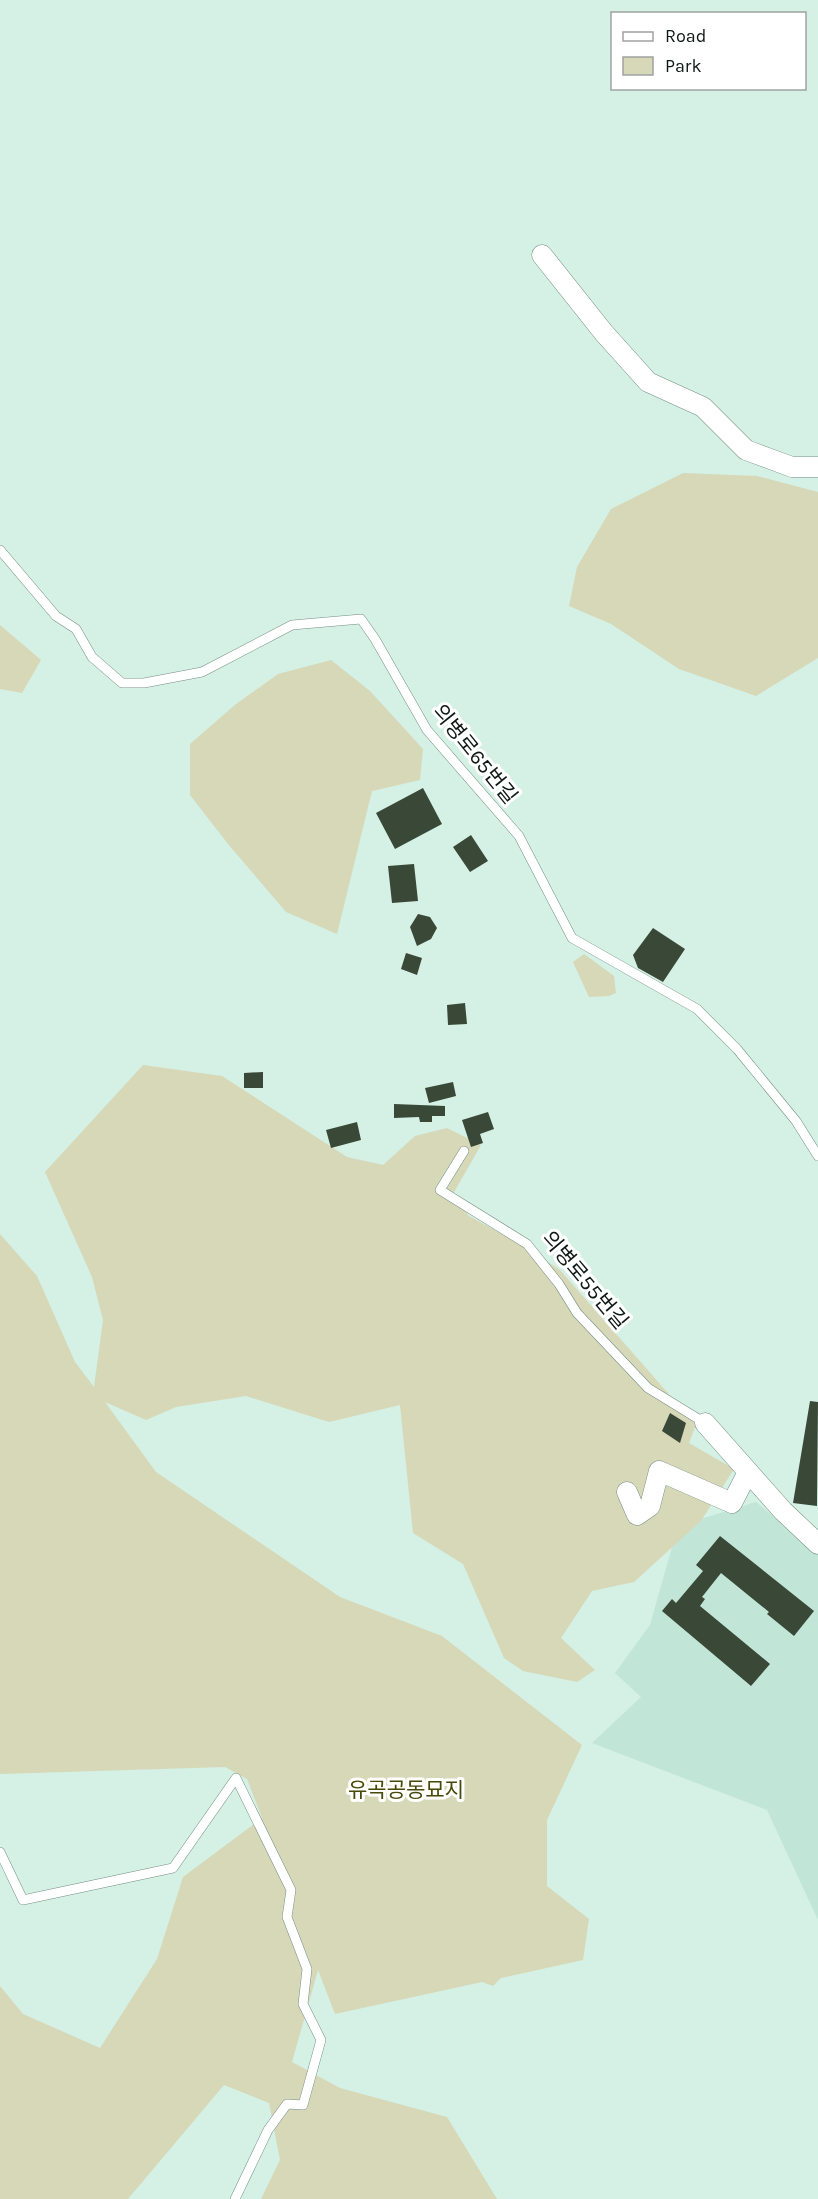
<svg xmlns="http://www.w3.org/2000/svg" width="818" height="2199" viewBox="0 0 818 2199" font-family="Karla,'Noto Sans KR',sans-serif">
<rect width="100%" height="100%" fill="#d5f0e5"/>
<path fill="#c1e5d7" d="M756 1502 818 1553V1920L767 1810 592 1743 641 1697 615 1673 650 1625 678 1526Z"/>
<path fill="#d6d8b8" d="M683 473 757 476 818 492V658L756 696 679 669 611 624 569 606 577 567 611 509Z
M0 625 41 660 22 693 0 689Z
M331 660 370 691 423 749 420 780 372 791 337 934 286 912 228 844 190 795V744L236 704 278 674Z
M584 954 614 976 616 993 609 996 589 997 573 962Z
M143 1065 222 1076 347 1157 383 1165 415 1136 447 1128 481 1145 453 1194 469 1216 529 1249 560 1270 696 1425 689 1443 734 1469 701 1521 634 1582 592 1591 561 1638 595 1670 577 1682 523 1671 504 1658 463 1564 413 1533 400 1405 329 1422 246 1396 176 1407 146 1420 105 1402 156 1472 340 1597 442 1636 582 1745 547 1820V1886L589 1919 583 1960 501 1978 493 1986 482 1982 335 2014 318 1970 292 2062 340 2088 447 2117 497 2199H261L280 2160 269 2103 224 2085 128 2199H0V1986L23 2014 100 2048 157 1959 183 1877 262 1818 247 1779 225 1767 0 1774V1234L37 1276 75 1362 94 1387 103 1320 92 1277 45 1172Z"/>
<path fill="#3a4837" d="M423 788 442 824 395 849 376 813Z
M471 835 488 861 470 872 453 847Z
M414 864 418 901 392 903 388 866Z
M418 914 430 917 437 928 431 939 417 946 410 927Z
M653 928 685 949 663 982 638 968 633 955Z
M406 953 422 958 417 975 401 969Z
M465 1003 467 1024 448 1025 447 1005Z
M263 1072V1088H244V1073Z
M453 1082 456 1096 429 1103 425 1088Z
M394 1104 445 1106V1116H432V1122H420L419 1117 394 1118Z
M488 1112 494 1129 480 1134 483 1143 471 1147 462 1120Z
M357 1122 361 1140 331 1148 326 1130Z
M810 1401 818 1402 817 1506 793 1503Z
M670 1413 686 1423 680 1443 662 1431Z
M720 1536 814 1611 794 1636 767 1614 769 1612 721 1573 702 1597 705 1599 700 1606 770 1664 751 1686 662 1611 672 1599 676 1603 703 1571 696 1565Z"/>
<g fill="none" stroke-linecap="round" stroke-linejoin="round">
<g stroke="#758e85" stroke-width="10">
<path id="service" d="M0 550 56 616 76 629 92 657 122 683H144L202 672 292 625 361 619 375 639 427 730 519 836 572 938 697 1009 737 1049 796 1121 818 1156
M464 1151 440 1190 527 1244 559 1284 577 1313 648 1388 705 1423
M0 1852 23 1900 173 1868 236 1778 291 1890 287 1917 307 1969 303 2004 321 2040 303 2105 287 2104 268 2130 235 2199"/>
</g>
<g stroke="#758e85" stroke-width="21">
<path id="minor" d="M542 255 604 333 648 382 703 407 746 450 792 467H818
M705 1423 783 1511 818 1544
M627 1492 637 1515 650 1506 659 1471 732 1503 748 1472"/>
</g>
<use href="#service" stroke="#fff" stroke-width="9"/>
<use href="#minor" stroke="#fff" stroke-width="20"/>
</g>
<g text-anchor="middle" stroke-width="6" stroke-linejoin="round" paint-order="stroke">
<g font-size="21" fill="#0e1814" stroke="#fff">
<text transform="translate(475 754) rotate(51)" y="7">의병로65번길</text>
<text transform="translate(585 1280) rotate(50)" y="7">의병로55번길</text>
</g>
<g font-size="21" fill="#474908" stroke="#fff">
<text x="406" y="1797">유곡공동묘지</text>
</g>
</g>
<rect x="611" y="12" width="195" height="78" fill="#ffffff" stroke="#9fa3a1" stroke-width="1.5"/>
<rect x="623" y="32" width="30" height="9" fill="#ffffff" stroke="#9fa3a1" stroke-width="1.5"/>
<text x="665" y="42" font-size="18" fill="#0e1814">Road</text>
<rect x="623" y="57" width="30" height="18" fill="#d6d8b8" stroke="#9fa3a1" stroke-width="1.5"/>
<text x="665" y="72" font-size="18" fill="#0e1814">Park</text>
</svg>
